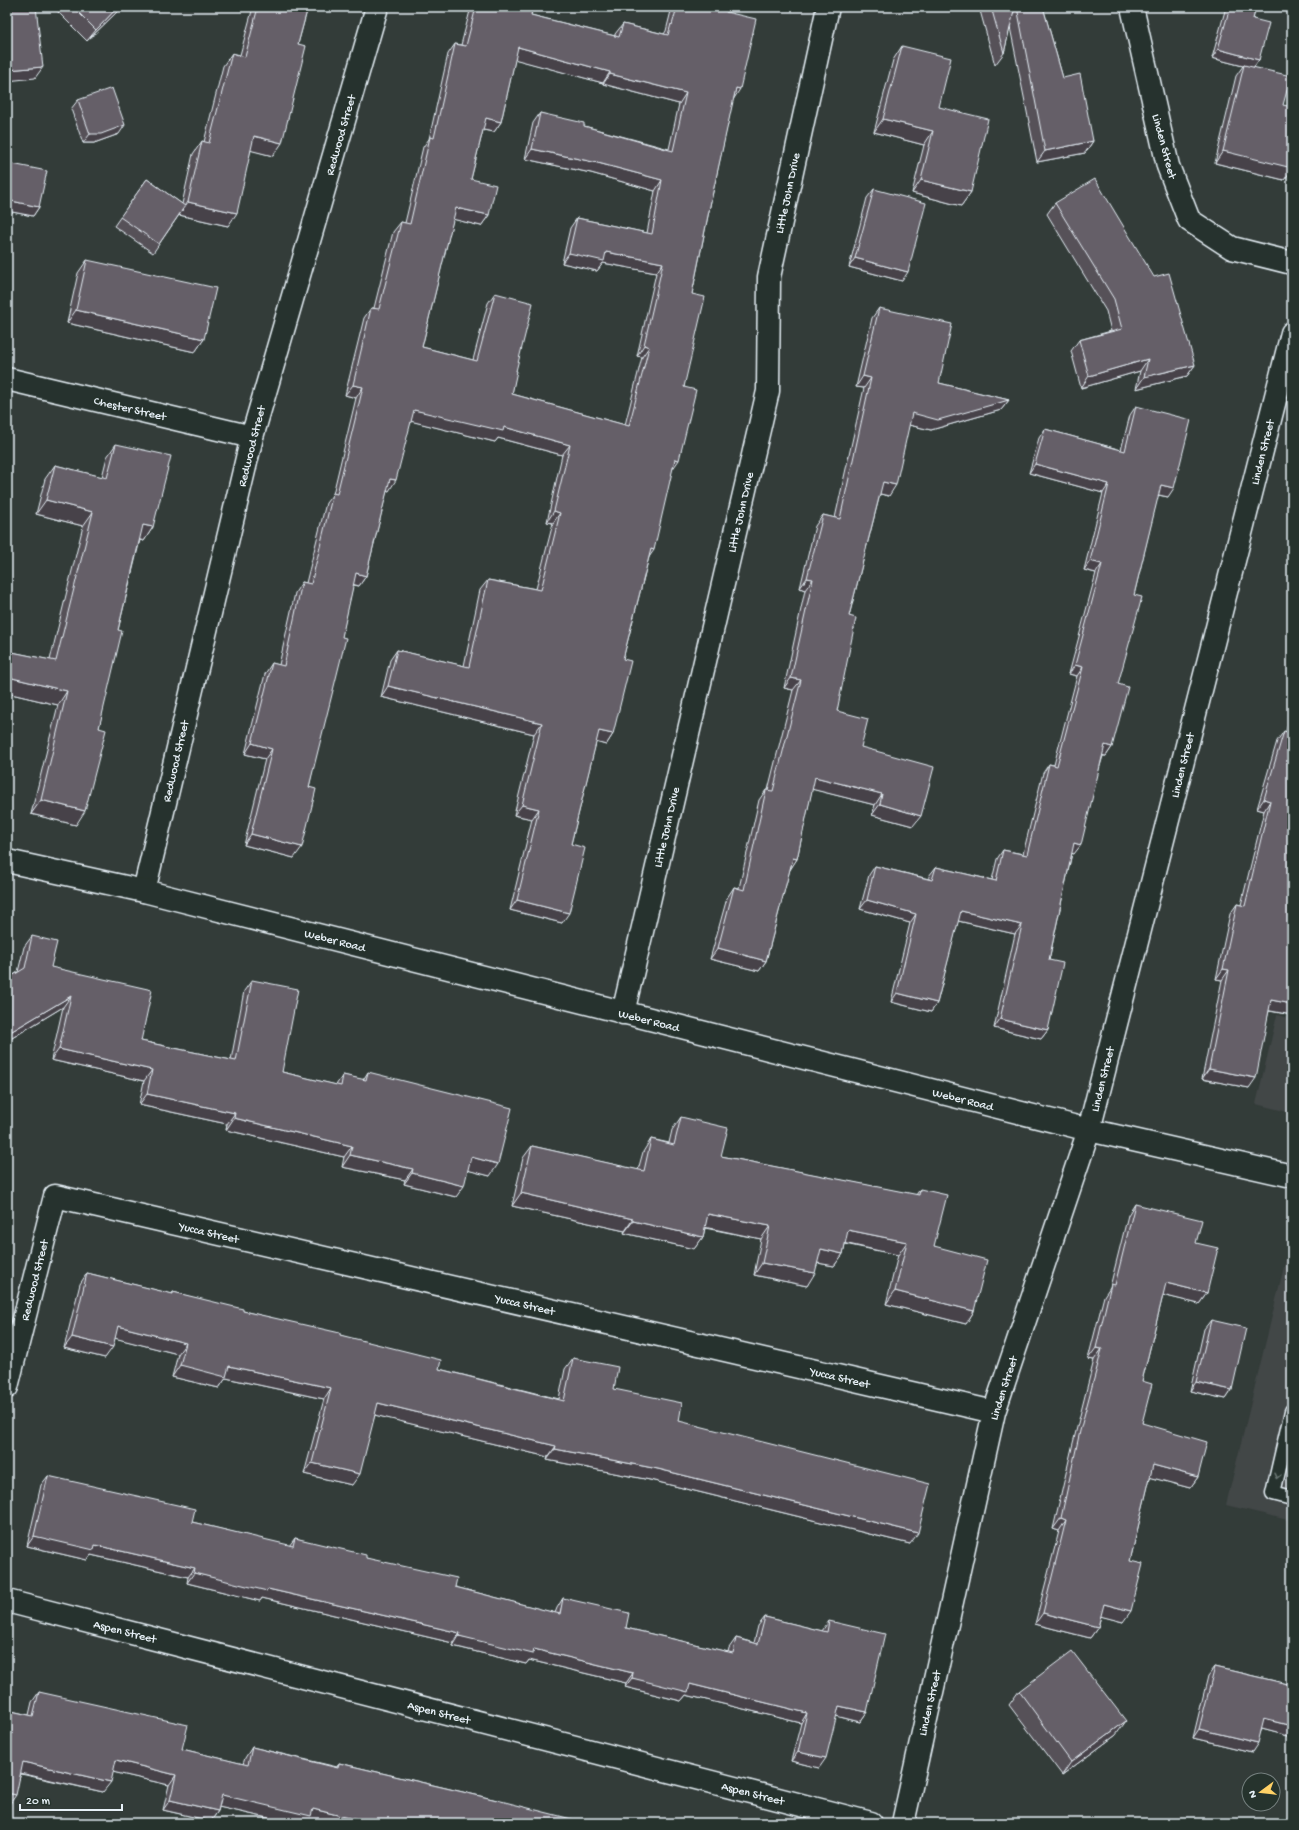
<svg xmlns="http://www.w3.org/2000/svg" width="1299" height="1830" viewBox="0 0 1299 1830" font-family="'Gochi Hand',sans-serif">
<rect width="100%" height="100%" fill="#333c39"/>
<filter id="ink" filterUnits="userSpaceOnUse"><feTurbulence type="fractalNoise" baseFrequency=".025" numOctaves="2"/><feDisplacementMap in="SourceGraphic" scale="8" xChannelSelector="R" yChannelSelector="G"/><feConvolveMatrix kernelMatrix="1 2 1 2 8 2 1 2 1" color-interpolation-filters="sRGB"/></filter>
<g filter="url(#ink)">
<path fill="#424647" d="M1277 1015 1292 1019V1113L1256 1104Z
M1291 1238H1292V1521L1226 1505Z"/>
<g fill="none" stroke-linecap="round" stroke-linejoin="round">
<g stroke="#e8f1f8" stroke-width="17">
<path id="service" d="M1292 1411 1273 1493 1292 1498"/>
</g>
<g stroke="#e8f1f8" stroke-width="25">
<path id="minor" d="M1132 7 1168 166 1189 220 1232 248 1292 263
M7 379 252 437
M144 891 252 437 377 7
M623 1013 768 391 769 277 828 7
M7 1387 55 1196 994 1412
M7 1601 871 1823
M903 1823 994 1412 1089 1130 1292 333"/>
</g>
<g stroke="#e8f1f8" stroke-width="25">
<path id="secondary" d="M7 861 144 891 1089 1130 1292 1176"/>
</g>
<use href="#service" stroke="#26332d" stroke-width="14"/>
<use href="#minor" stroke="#26332d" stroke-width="22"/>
<use href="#secondary" stroke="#26332d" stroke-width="22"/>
</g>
<path fill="#575159" stroke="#e8f1f8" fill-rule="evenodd" d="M53 7H122L87 41Z
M253 7H308L298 44 273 156 251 150 228 226 179 215 153 253 114 226 147 179 182 204 193 154 202 141 204 142 223 66 232 53 240 55Z
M471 7H533L531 15 615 36V34L623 24 664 34 666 31 672 7H727L726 12 733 99 711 201 692 294 684 387 672 470 649 557 623 659 613 734 606 745 596 742 571 844 562 923 510 910 532 819 514 815 534 734 381 697 390 660 397 650 464 666 480 590 488 580 536 589 553 523 547 522 562 455 498 438 495 442 411 421 389 491 387 490 366 576 359 586 353 585 309 787 294 858 244 845 265 759 245 754 265 674 272 663 279 665 295 593 302 582 306 583 326 503 333 494 356 398 345 395 364 318 371 308H374L393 232 401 222 405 223 423 147 429 139 448 54 455 44 461 45ZM515 59 603 83V84L679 104 669 149 584 126 540 113 533 123 525 159 591 173 655 191 647 233 577 218 570 228 562 263 597 271 603 263 656 273 637 356 642 357 625 425 512 394 516 371 495 293 488 303 473 360 422 347 453 219 481 226 489 215 471 179 483 130 494 132 501 122Z
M979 7H1043L1063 78 1093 141 1085 153 1037 162 1010 27 1004 53 995 65Z
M1226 7H1256L1253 19 1259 60 1254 67 1283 105 1290 172 1284 180 1215 163 1236 76 1243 66 1212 58Z
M902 46 939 107 971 192 961 206 912 193 924 145 874 132 893 60Z
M78 100 119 134 94 143H83L71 109Z
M12 164 39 207 33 216 7 211V170Z
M874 189 902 281 849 267 867 198Z
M1055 203 1195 365 1187 376 1136 389 1140 371 1081 388 1071 351 1079 340 1111 331 1106 311 1047 214Z
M87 260 204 339 195 352 67 323 78 273Z
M879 308 939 383 1009 400 1001 410 931 430 909 425 889 496 880 494 849 616 837 711 861 747 913 826 872 815 875 805 812 789 797 859 790 869 766 961 759 971 710 959 727 898 734 887 739 888 759 800 766 790H768L793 690 784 688 805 590 800 588 815 526 823 515 835 518 864 388 856 387 872 318Z
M1136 406 1168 497 1158 495 1134 595 1118 684 1112 747 1106 756H1103L1074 854 1072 853 1049 960 1048 1030 1041 1039 994 1028 1015 934 958 921 937 1003 931 1012 891 1002 910 923 860 909 869 875 875 866 929 879V876L936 867 992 880 997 859 1003 850 1023 854 1043 773 1049 764 1054 765 1077 676 1069 674 1096 573 1084 570 1103 493 1029 473 1039 438 1045 429 1121 450 1130 415Z
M116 444 153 527 144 541 140 540 118 630 99 728 76 825 31 814 58 705 7 693V651L50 660 83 526 36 514 45 479 55 465 102 477 107 457Z
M1292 705V1015L1269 1011 1249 1088 1202 1079 1222 980 1216 979 1230 914 1237 904 1241 905 1264 811 1257 809 1277 741 1284 731 1286 732Z
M32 936 51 967 141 1041 231 1060 244 991 252 980 282 1072 336 1085 343 1075 363 1080 368 1072 490 1176 468 1170 456 1197 404 1184 405 1180 342 1167 344 1157 226 1130 227 1124 139 1105 144 1081 51 1060 63 1007 7 1041V979L18 972 24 947Z
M681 1117 721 1156 916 1195 920 1189 934 1246 974 1311 966 1324 886 1304 898 1255 845 1244 843 1254 834 1266 818 1263 807 1286 754 1275 761 1239 705 1228 703 1237 694 1249 624 1233 625 1231 512 1206 523 1158 532 1146 638 1170 643 1152 651 1139 669 1143 672 1130Z
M1135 1204 1196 1243 1207 1293 1199 1304 1163 1295 1142 1381V1423L1198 1477 1190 1488 1150 1477 1130 1561 1123 1622 1101 1616 1098 1627 1090 1638 1035 1624 1059 1531 1053 1529 1073 1443 1094 1360 1088 1359 1104 1296 1110 1287 1128 1215Z
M87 1273 172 1294 173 1292 243 1311 340 1335 439 1369 559 1399 565 1369 573 1358 614 1389 679 1421 910 1544 650 1480 547 1460 548 1457 375 1415 352 1485 304 1474 324 1399 226 1378 219 1388 172 1377 178 1354 115 1338 105 1358 64 1348 80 1284Z
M1211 1320 1232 1390 1226 1399 1190 1391 1204 1329Z
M48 1476 192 1522 289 1546 295 1538 366 1558 455 1587 555 1613 557 1608 563 1598 626 1628 728 1652 729 1648 736 1638 754 1643 758 1626 765 1617 822 1631 829 1621 867 1712 860 1722 836 1716 819 1768 791 1761 801 1723 686 1695 681 1701 625 1687 626 1683 529 1660 526 1664 453 1646V1643L262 1598 260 1601 187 1583 188 1577 91 1555 87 1560 27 1546 41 1485Z
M1215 1667 1292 1685V1737L1262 1729 1252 1752 1193 1738 1208 1676Z
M1019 1691 1116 1735 1062 1775 1009 1705Z
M39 1692 182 1749 243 1764 245 1758 252 1747 337 1767 339 1763 497 1800 308 1820 306 1823H290L219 1807 218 1811 211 1821 163 1810 169 1785 113 1772 103 1792 21 1774 9 1805H7V1710L29 1715 32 1702Z"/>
<path fill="#474248" stroke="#e8f1f8" d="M118 7H122L87 41 96 30Z
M518 47 610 72 603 83 510 58Z
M1218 49 1259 60 1252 69 1244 65 1243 66 1212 58Z
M43 67 35 78 7 81V70Z
M610 74 686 93 679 104 603 84Z
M736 88 740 89 733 100Z
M486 118 501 122 494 132 478 129Z
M883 119 933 131 924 145 874 132Z
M125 125 119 134 94 143H83L90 134Z
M254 136 282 143 273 156 245 149Z
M1093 141 1085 153 1037 162 1045 151Z
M532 149 598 163 662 180 655 191 591 173 525 159Z
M1223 151 1292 163V173L1290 172 1284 180 1215 163Z
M921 180 971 192 961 206 912 193Z
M7 200 39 207 33 216 7 211Z
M188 202 237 213 228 226 179 215Z
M456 208 489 215 481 226 448 218Z
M606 252 663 263 656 273 603 263 597 271 562 263 569 253Z
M855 258 908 272 902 281 849 267Z
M76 310 204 339 195 352 67 323Z
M644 345 649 347 642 357 637 356Z
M1148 359 1140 371 1081 388 1089 376Z
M1195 365 1187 376 1136 389 1144 377Z
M863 376 871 378 864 388 856 387Z
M353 385 363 387 356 398 345 395Z
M1009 400 1001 410 931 430 904 424 912 413Z
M414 410 504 427 570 445 562 455 498 438 495 442 406 420Z
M675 459 679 460 672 470Z
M1035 464 1109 484 1103 493 1029 473Z
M390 479 396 480 389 491 382 489Z
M883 482 896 485 889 496 876 493Z
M1161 485 1174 488 1168 497 1154 494Z
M46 500 93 512 83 526 36 514Z
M554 511 560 513 553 523 547 522Z
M143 525 153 527 144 541 134 538Z
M651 549 654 550 647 560Z
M1090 561 1102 564 1096 573 1084 570Z
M356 573 366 576 359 586 348 583Z
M807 578 813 579 805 590 800 588Z
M1075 665 1083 667 1077 676 1069 674Z
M8 677 67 691 58 705 7 693V679Z
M791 678 801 680 793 690 784 688Z
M388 686 542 723 534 734 381 697Z
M599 731 613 734 606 745 592 741Z
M252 743 272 749 265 759 245 754Z
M1105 745 1112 747 1106 756 1099 755Z
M815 777 882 794 875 805 807 788Z
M1264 799 1270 801 1264 811 1257 809Z
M41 800 85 811 76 825 31 814Z
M880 804 921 816 913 826 872 815Z
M522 805 539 809 532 819 514 815Z
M251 834 302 847 294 858 244 845Z
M1074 843 1081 845 1074 854 1068 852Z
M793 858 797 859 790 870Z
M517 900 569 913 562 923 510 910Z
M867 900 916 914 910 923 860 909Z
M961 911 1022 925 1015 934 954 920Z
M718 948 766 961 759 971 710 959Z
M1223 969 1229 970 1222 980 1216 979Z
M897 993 937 1003 931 1012 891 1002Z
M71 996 63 1007 7 1041V1034Z
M1271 1000 1292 1004V1015L1265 1010Z
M1000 1019 1048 1030 1041 1039 994 1028Z
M59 1049 152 1070 144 1081 51 1060Z
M1209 1069 1256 1078 1249 1088 1202 1079Z
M147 1094 235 1113 227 1124 139 1105Z
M234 1118 352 1146 344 1157 226 1130Z
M350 1155 413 1169 405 1180 342 1167Z
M471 1157 498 1164 490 1176 463 1169Z
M412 1173 464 1186 456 1197 404 1184Z
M521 1193 633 1219 625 1231 512 1206Z
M708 1214 770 1226 761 1239 699 1226Z
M633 1221 703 1237 694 1249 624 1233Z
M848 1230 907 1242 898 1255 839 1242Z
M821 1249 843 1254 834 1266 812 1262Z
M762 1263 815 1273 807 1286 754 1275Z
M1166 1283 1207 1293 1199 1304 1158 1294Z
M895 1291 974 1311 966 1324 886 1304Z
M118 1326 186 1343 178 1354 110 1337Z
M72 1337 113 1347 105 1358 64 1348Z
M1096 1348 1102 1349 1094 1360 1088 1359Z
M180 1365 229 1366 331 1388 324 1399 226 1378 219 1388 172 1377Z
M1196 1382 1232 1390 1226 1399 1190 1391Z
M378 1403 556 1446 548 1457 370 1414Z
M555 1449 658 1469 918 1533 910 1544 650 1480 547 1460Z
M312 1463 360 1474 352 1485 304 1474Z
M1153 1465 1198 1477 1190 1488 1145 1476Z
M1061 1518 1066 1520 1059 1531 1053 1529Z
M34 1536 95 1545 195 1568 188 1577 91 1555 87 1560 27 1546Z
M194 1573 268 1589 460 1633 453 1643 262 1598 260 1601 187 1583Z
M1104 1604 1131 1611 1123 1622 1096 1615Z
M1043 1613 1098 1627 1090 1638 1035 1624Z
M459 1636 534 1649 633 1673 626 1683 529 1660 526 1664 453 1646Z
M632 1678 690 1684 807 1713 801 1723 686 1695 681 1701 625 1687Z
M839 1706 867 1712 860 1722 832 1715Z
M1264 1719 1292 1726V1737L1258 1728Z
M1126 1721 1116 1735 1062 1775 1071 1762Z
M1199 1729 1258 1743 1252 1752 1193 1738Z
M798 1752 826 1758 819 1768 791 1761Z
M116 1760 176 1775 169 1785 108 1771Z
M23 1762 111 1782 103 1792 16 1772Z
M7 1793 16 1795 9 1805H7Z
M222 1795 313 1809 370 1823H321L308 1820 306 1823H290L214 1806Z
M170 1800 218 1811 211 1821 163 1810Z"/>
<path fill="#655e67" stroke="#e8f1f8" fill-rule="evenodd" d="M7 7H36L43 67 7 70Z
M73 7H118L96 30Z
M258 7H308L298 44 306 46 282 143 254 136 237 213 188 202 202 141 209 143 232 53 245 57Z
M476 7H533L531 15 619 37 623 24 668 35 671 24 672 25 677 7H727L726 12 756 19 740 89 736 88 711 201 692 294 705 297 684 387 696 390 679 460 675 459 654 550 651 549 623 659 631 661 613 734 599 731 571 844 585 848 569 913 517 900 539 809 522 805 542 723 388 686 397 650 469 667 488 580 541 590 560 513 554 511 570 445 504 427 503 431 414 410 396 480 390 479 366 576 356 573 342 637 346 638 309 787 316 789 302 847 251 834 272 749 252 743 272 663 284 666 302 582 311 584 333 493 337 494 363 387 353 385 371 308 379 309 401 222 410 224 430 137 434 138 455 44 466 46ZM518 47 610 72V74L686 93 673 151 584 126V123L540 113 532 149 598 163 662 180 652 234 577 218 569 253 604 261 606 252 663 263 644 345 649 347 629 426 512 394 517 371H516L533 303 495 293 477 361 422 347 456 208 489 215 496 185 471 179 486 118 501 122Z
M991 7H1015L1004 53Z
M1017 7H1043L1063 78 1080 74 1093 141 1045 151Z
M1230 7H1256L1253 19 1269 23 1259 60 1218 49Z
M902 46 951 58 939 107 988 119 971 192 921 180 933 131 883 119Z
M1244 65 1291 76 1283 105 1292 107V168L1223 151Z
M112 88 125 125 101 134H90L78 100Z
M12 164 47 171 39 207 7 200V185Z
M147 179 185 206 159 244 120 217Z
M1095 179 1154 277 1169 273 1195 365 1144 377 1148 359 1089 376 1079 340 1122 329 1114 299 1055 203Z
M874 189 926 203 908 272 855 258Z
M87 260 216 288 204 339 76 310Z
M879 308 952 324 939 383 1009 400 938 420 912 413 896 485 883 482 849 616 856 618 837 711 868 719 861 747 934 767 921 816 880 804 882 794 815 777 797 859 793 858 766 961 718 948 734 887 744 890 766 790 773 791 801 680 791 678 813 579 807 578 823 515 840 519 871 378 863 376Z
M1136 406 1191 420 1174 488 1161 485 1134 595 1142 597 1118 684 1128 687 1112 747 1105 745 1081 845 1074 843 1049 960 1063 963 1048 1030 1000 1019 1022 925 961 911 937 1003 897 993 916 914 867 900 875 866 932 880 936 867 996 881 1003 850 1027 855 1049 764 1057 766 1083 667 1075 665 1102 564 1090 561 1109 484 1035 464 1045 429 1125 451Z
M116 444 171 456 153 527 143 525 118 630 122 631 99 728 106 730 85 811 41 800 67 691 8 677 7 682V651L56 661 93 512 46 500 55 465 107 478Z
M1292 726V1004L1271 1000 1256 1078 1209 1069 1229 970 1223 969 1237 904 1245 906 1270 801 1264 799 1284 731 1290 733Z
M32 936 57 942 51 967 152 990 141 1041 236 1061 252 980 298 989 282 1072 341 1086 343 1075 366 1080 368 1072 512 1108 498 1164 471 1157 464 1186 412 1173 413 1169 350 1155 352 1146 234 1118 235 1113 147 1094 152 1070 59 1049 71 996 7 1034V979L25 968Z
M681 1117 728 1128 721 1156 919 1195 920 1189 947 1195 934 1246 987 1260 974 1311 895 1291 907 1242 848 1230 843 1254 821 1249 815 1273 762 1263 770 1226 708 1214 703 1237 633 1221V1219L521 1193 532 1146 644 1171 651 1139 674 1145Z
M1135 1204 1202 1220 1196 1243 1218 1248 1207 1293 1166 1283 1142 1381 1152 1384 1142 1423 1207 1442 1198 1477 1153 1465 1130 1561 1143 1564 1131 1611 1104 1604 1098 1627 1043 1613 1066 1520 1061 1518 1080 1431 1102 1349 1096 1348 1111 1284 1115 1285Z
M87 1273 173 1294V1292L243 1309V1311L340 1333V1335L441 1360 439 1369 564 1401 573 1358 618 1367 614 1389 682 1403 679 1421 930 1484 918 1533 658 1469 555 1449 556 1446 378 1403 360 1474 312 1463 331 1388 229 1366 226 1377 180 1365 186 1343 118 1326 113 1347 72 1337Z
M1211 1320 1246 1328 1232 1390 1196 1382Z
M48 1476 195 1509 192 1522 293 1546 295 1538 366 1555V1558L457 1578 455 1587 560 1614 563 1598 629 1613 626 1628 733 1653 736 1638 758 1644 765 1617 827 1632 829 1621 885 1634 867 1712 839 1706 826 1758 798 1752 807 1713 690 1684 688 1692 632 1678 633 1673 534 1649 533 1654 459 1636 460 1633 268 1589 267 1591 194 1573 195 1568 95 1545 94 1550 34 1536Z
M1072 1651 1126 1721 1071 1762 1019 1691Z
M1215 1667 1292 1685V1726L1264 1719 1258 1743 1199 1729Z
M39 1692 188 1725 182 1749 248 1765 252 1747 338 1768 339 1763 497 1800 587 1823H370L313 1809 311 1816 222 1795 218 1811 170 1800 176 1775 116 1760 111 1782 23 1762 16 1795 7 1793V1710L33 1716Z"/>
<defs><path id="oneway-chevron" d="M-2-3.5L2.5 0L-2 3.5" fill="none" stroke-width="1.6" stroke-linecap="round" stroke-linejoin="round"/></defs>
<use stroke="#6a7674" href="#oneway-chevron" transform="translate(1277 1476) rotate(103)"/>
</g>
<g text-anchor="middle" stroke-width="4" stroke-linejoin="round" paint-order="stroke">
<g font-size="12" fill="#e8f1f8" stroke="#26332d">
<text transform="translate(340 135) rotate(-74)" y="4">Redwood Street</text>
<text transform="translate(1165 146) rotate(75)" y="4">Linden Street</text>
<text transform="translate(787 193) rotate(-78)" y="4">Little John Drive</text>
<text transform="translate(130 408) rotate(13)" y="4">Chester Street</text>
<text transform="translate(251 446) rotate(-76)" y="4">Redwood Street</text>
<text transform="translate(1262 452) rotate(-76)" y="4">Linden Street</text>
<text transform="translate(740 512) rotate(-77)" y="4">Little John Drive</text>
<text transform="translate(175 761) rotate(-77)" y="4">Redwood Street</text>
<text transform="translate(1182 765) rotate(-76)" y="4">Linden Street</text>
<text transform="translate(666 827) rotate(-77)" y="4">Little John Drive</text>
<text transform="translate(335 940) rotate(14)" y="4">Weber Road</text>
<text transform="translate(649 1020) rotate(14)" y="4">Weber Road</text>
<text transform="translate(1102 1079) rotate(-76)" y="4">Linden Street</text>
<text transform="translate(963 1099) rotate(14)" y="4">Weber Road</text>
<text transform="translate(209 1232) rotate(13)" y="4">Yucca Street</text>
<text transform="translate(34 1280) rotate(-76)" y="4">Redwood Street</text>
<text transform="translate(525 1304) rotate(13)" y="4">Yucca Street</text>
<text transform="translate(840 1377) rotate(13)" y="4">Yucca Street</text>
<text transform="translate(1003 1388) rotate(-72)" y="4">Linden Street</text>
<text transform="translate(125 1631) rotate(14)" y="4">Aspen Street</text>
<text transform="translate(929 1703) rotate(-77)" y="4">Linden Street</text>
<text transform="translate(439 1712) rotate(14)" y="4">Aspen Street</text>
<text transform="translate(753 1793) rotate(14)" y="4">Aspen Street</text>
</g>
</g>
<rect width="1299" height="1830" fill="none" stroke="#26332d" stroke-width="24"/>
<rect x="12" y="12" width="1275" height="1806" fill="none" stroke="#e8f1f8" stroke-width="1.5" filter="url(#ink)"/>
<g transform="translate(1261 1792) rotate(255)"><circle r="19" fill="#26332d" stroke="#747f7e"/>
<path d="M0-3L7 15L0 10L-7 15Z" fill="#ffd166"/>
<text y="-6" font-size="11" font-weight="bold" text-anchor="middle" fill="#e8f1f8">N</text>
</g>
<path d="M20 1804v6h102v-6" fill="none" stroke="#e8f1f8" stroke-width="2"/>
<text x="26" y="1804" font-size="12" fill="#e8f1f8" stroke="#26332d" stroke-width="3" paint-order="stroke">20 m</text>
</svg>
